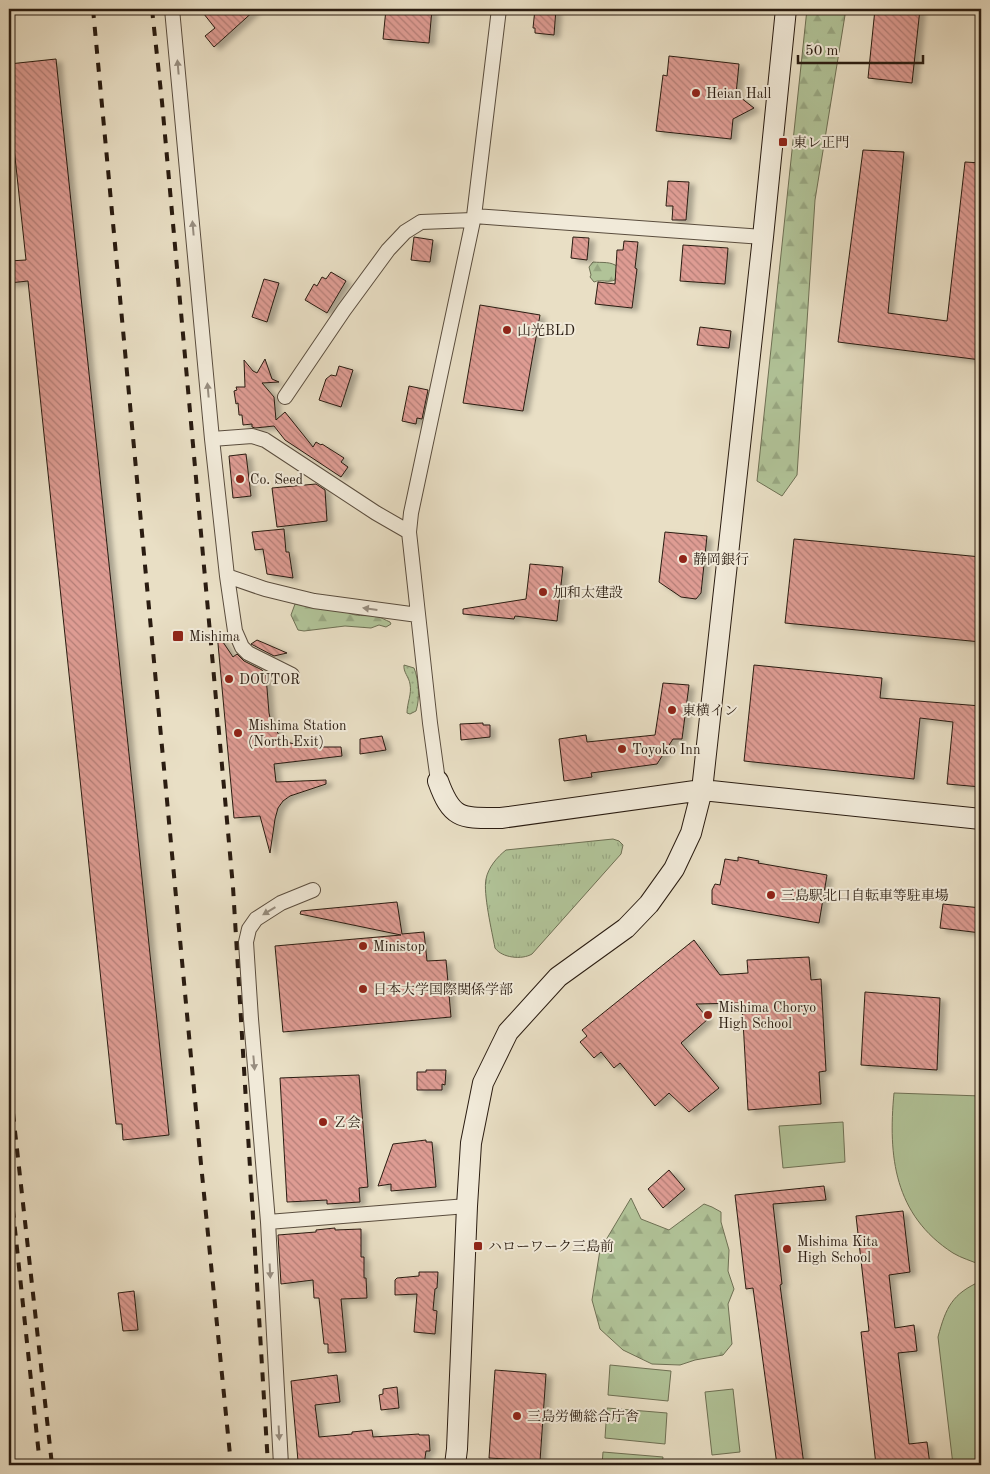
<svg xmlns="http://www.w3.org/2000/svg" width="990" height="1474" viewBox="0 0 990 1474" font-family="'Old Standard TT','Noto Serif JP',serif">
<defs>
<pattern id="grass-dots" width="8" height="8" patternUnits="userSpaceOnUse" patternTransform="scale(1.25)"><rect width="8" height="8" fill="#b1c398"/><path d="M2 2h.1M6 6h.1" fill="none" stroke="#98a782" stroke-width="1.8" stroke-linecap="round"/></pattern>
<pattern id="forest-firs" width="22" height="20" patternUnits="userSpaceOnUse" patternTransform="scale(1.25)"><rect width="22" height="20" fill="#b1c398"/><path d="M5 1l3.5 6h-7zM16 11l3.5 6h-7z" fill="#98a782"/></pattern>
<pattern id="park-tufts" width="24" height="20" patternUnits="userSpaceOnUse" patternTransform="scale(1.25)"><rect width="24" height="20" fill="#b1c398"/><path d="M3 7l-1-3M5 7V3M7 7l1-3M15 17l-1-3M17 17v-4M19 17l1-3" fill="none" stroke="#98a782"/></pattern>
<pattern id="building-back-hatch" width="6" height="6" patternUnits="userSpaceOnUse" patternTransform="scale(1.25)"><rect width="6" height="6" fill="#de9c93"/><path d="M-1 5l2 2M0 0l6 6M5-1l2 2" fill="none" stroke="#b47e77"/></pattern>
<filter id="shadow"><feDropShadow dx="5.5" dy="3" stdDeviation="2.5" flood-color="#0004"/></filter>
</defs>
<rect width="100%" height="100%" fill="#e9dfc5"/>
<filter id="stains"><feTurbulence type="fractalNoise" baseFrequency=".004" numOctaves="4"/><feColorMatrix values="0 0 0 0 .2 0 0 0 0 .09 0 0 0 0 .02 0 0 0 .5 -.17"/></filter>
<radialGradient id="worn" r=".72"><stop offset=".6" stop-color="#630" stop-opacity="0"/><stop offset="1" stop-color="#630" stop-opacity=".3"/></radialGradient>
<path fill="url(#grass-dots)" stroke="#6e7054" d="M404 665 414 668C419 680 420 699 416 711L410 714 407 713C407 703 412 694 410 684 409 677 403 672 404 665Z"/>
<path fill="url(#forest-firs)" stroke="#6e7054" d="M807 9H846L815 200 797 475 782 496 757 481Z
M593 262C602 263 611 261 618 267L615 280C608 283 601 279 594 282L590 277 591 275 589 267Z
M300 603 347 612C356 617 365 615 375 616 381 617 385 620 390 622L391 624 386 627 379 625 371 628 345 626 304 631 298 630 291 615 295 604Z
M631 1198 641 1219 669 1230 704 1204 712 1207 721 1212V1222L729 1250 728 1271 734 1289 728 1304 732 1344 723 1355 695 1360 680 1365 652 1364 623 1350 600 1329 592 1300 600 1250Z"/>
<path fill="url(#park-tufts)" stroke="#6e7054" d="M613 839 619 841 623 845 621 854 532 954C522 960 502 958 495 948 492 932 483 893 486 879 488 868 497 857 506 850Z"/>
<path fill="#b1c398" stroke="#6e7054" d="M894 1093 981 1096V1265C972 1261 961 1258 953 1253 894 1215 888 1156 894 1093Z
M843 1122 845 1162 783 1168 779 1126Z
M981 1281V1465H953L938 1337C946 1307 952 1294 981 1281Z
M610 1365 671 1371 668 1401 608 1395Z
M733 1389 740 1452 712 1455 705 1392Z
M607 1408 667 1413 665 1444 605 1438Z
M603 1452 663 1457 662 1465H602Z"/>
<path fill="url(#building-back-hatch)" stroke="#2a1c11" filter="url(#shadow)" d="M200 9H256L214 47 205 36 215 28Z
M386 9H432L429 43 383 39Z
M535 9H556L554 35 535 33V28H533Z
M875 9H920L912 83 868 78Z
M669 56 739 64 736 94 754 108 733 119 731 139 656 131 663 75 667 76Z
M56 59 169 1135 123 1140 122 1124H116L28 281 9 283V261L26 260 9 101V64Z
M863 150 904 152 888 313 947 321 965 162 981 163V360L838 342Z
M668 181 689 182 686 220H672L673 206H666Z
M414 237 433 240 430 262 411 260Z
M573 237 589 238 587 260 571 258Z
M624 241 638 242 635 268 637 269 632 308 595 304 598 282 615 284 617 250H623Z
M683 245 728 248 725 284 680 281Z
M331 272 346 281 327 313 305 300 314 284 317 286 322 277 326 279Z
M264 279 279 283 267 322 252 317Z
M480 305 540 315 523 411 463 403Z
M700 327 731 331 729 348 697 345Z
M265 359 272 379 279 382 262 383 274 397 276 420 285 412 313 447 316 442 321 445 322 444 344 458 341 462 348 467 341 477 285 440 274 426 255 428 252 427V424L243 425 242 415H239L238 403 236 404 234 391 237 390 236 387H245L244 360 253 371 257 373Z
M339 366 353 370 341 407 319 400 326 379 331 375 336 376Z
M409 386 428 390 422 419 417 418 416 424 402 421Z
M246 454 251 496 233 498 229 456Z
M316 484 325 490 327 521 277 527 272 488Z
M284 529 286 552H289L293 578 267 574 263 549 255 550 252 532Z
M665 532 707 536 701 593 696 599 681 597 659 582Z
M794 539 981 557V642L785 623Z
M530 564 563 567 557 621 515 616 514 619 463 614V609L526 599Z
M217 633 233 657 237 654 244 661 262 670 266 676 269 713 271 722 279 735 287 742 304 747H341L342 756 274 764 276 782 326 780V784L290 796 283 801 278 808 275 819 270 853 260 816 234 818Z
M257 640 264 643 287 653 274 656 251 644Z
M754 665 882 678 880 698 981 706V787L947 784 953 722 920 718 914 779 744 761Z
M663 683 689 685 682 739H673L657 764 591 773 592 777 564 781 559 739 586 735 587 742 655 735Z
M483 723V725H490V737L461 740 460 724Z
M382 736 386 750 360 754V739Z
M738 857 759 861 758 863 827 875 819 923 712 904V890L715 884 720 885 725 859 738 861Z
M397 902 402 934 424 932 427 961 446 960 451 1017 283 1032 275 946 401 935 300 914 301 911Z
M943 904 981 908V933L940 928Z
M694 940 720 975 748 973 747 960 809 957 811 980 821 979 826 1071 819 1072 821 1104 748 1110 742 1003 696 1004 708 1019 681 1043 719 1088 689 1112 669 1093 655 1106 620 1063 614 1068 601 1052 594 1058 580 1042 587 1036 582 1030Z
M865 992 940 998 937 1070 861 1065Z
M426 1070H446L445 1085 442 1084V1090H417V1072H426Z
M359 1075 368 1187 359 1188 360 1202 327 1204V1200L287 1202 280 1078Z
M426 1140V1142H432L436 1187 391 1191V1184L378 1186 393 1144Z
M669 1170 685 1189 663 1208 648 1189Z
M824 1186 826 1200 773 1204 782 1284 780 1285 804 1465H777L753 1288 746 1289 735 1195Z
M903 1211 910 1272 889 1275 895 1328 914 1325 917 1351 898 1353 909 1444 927 1442 930 1465H876L861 1332 869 1331 856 1216Z
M335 1228V1230L361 1229V1257H364V1278H366L367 1298 341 1299 346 1352 328 1353V1344H324L319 1298H314L313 1280 281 1284 278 1235 316 1232V1230Z
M419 1272H438L437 1288 435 1289 433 1310 437 1311 435 1334 414 1332 417 1294 395 1295V1280L397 1278 419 1276Z
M134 1291 138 1330 123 1331 118 1293Z
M495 1370 546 1374 540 1461 489 1458Z
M337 1375 340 1402 315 1405 319 1437 352 1434V1432L372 1430 373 1437 419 1434V1435H429L430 1451H426L424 1465H302L301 1463 298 1461 291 1381Z
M397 1387 399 1408 381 1410 379 1395 383 1394V1389Z"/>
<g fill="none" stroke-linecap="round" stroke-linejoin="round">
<g stroke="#5a4d3e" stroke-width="16">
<path id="street" d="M172 9 212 439 227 576 235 631 242 647 248 653 292 675
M474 216 763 237
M285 397 344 310 388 250 405 232 421 222 473 220
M212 439 252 436 265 440 376 513 409 532
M227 576 265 589 314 601 418 615
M438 781 430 723 409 532 411 513 474 216 499 9
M268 1222 467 1206
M281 1465 268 1222 251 1019 246 942 249 929 256 919 281 903 313 890"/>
</g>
<g stroke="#2a1c11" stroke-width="22">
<path id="secondary" d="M438 781C452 820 461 818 501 818L702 790 981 819
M455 1465 457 1449 467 1206 471 1143 483 1083 508 1032 558 977 626 928 649 904 674 869 691 833 702 790 763 237 786 9"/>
</g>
<use href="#street" stroke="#f1ead9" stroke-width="14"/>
<use href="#secondary" stroke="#f1ead9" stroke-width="20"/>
<path stroke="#2a1c11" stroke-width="4" stroke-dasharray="9 9" stroke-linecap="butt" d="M93 9 201 1164 231 1465
M152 9 162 102 233 887 268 1465
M9 1077 52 1465
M9 1173 40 1465"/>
</g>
<defs><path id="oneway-solid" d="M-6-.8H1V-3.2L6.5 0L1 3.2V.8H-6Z" transform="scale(1.25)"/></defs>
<g fill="#978d7f">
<use href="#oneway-solid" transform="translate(178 67) rotate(-95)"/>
<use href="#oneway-solid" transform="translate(193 228) rotate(-95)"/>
<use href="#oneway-solid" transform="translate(208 390) rotate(-95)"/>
<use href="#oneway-solid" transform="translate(370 609) rotate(-172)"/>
<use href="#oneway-solid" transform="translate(269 911) rotate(149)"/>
<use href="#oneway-solid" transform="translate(254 1063) rotate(85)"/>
<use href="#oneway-solid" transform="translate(270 1271) rotate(87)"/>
<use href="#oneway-solid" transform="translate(279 1433) rotate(87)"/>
</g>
<g fill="#8f2418" stroke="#f1ead9" stroke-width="2">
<circle cx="696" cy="93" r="5"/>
<rect x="778" y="137" width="10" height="10" rx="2.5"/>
<circle cx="507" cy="330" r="5"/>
<circle cx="240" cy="479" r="5"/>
<circle cx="683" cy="559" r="5"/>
<circle cx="543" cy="592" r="5"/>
<rect x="172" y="630" width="12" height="12" rx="2.5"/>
<circle cx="229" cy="679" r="5"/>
<circle cx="672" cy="710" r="5"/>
<circle cx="238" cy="733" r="5"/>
<circle cx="622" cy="749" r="5"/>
<circle cx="771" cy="895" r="5"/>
<circle cx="363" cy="946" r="5"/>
<circle cx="363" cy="989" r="5"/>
<circle cx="708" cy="1015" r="5"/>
<circle cx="323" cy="1122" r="5"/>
<rect x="473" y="1241" width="10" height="10" rx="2.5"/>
<circle cx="787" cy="1249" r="5"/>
<circle cx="517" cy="1416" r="5"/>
</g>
<g text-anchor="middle" stroke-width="4" stroke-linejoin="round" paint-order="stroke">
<g font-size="14" fill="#2a1c11" stroke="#f1ead9" text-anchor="start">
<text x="706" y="98">Heian Hall</text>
<text x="793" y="147">東レ正門</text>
<text x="517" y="335">山光BLD</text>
<text x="250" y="484">Co. Seed</text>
<text x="693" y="564">静岡銀行</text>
<text x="553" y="597">加和太建設</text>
<text x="189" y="641">Mishima</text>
<text x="239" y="684">DOUTOR</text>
<text x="682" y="715">東横イン</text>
<text x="248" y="730">Mishima Station<tspan x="248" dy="16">(North Exit)</tspan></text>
<text x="632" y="754">Toyoko Inn</text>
<text x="781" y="900">三島駅北口自転車等駐車場</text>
<text x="373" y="951">Ministop</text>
<text x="373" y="994">日本大学国際関係学部</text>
<text x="718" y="1012">Mishima Choryo<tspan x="718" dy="16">High School</tspan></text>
<text x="333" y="1127">Ｚ会</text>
<text x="797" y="1246">Mishima Kita<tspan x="797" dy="16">High School</tspan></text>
<text x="488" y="1251">ハローワーク三島前</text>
<text x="527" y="1421">三島労働総合庁舎</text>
</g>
</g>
<rect width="990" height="1474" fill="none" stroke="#e9dfc5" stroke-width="30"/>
<rect x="10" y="10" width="970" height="1454" fill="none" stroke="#2a1c11" stroke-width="2.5"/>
<rect x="15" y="15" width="960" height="1444" fill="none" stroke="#2a1c11"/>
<path d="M798 55v8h125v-8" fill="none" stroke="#2a1c11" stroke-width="2.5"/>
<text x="805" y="55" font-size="15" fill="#2a1c11" stroke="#f1ead9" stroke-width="4" paint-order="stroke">50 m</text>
<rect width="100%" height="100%" filter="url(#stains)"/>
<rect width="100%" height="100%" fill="url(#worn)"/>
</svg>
